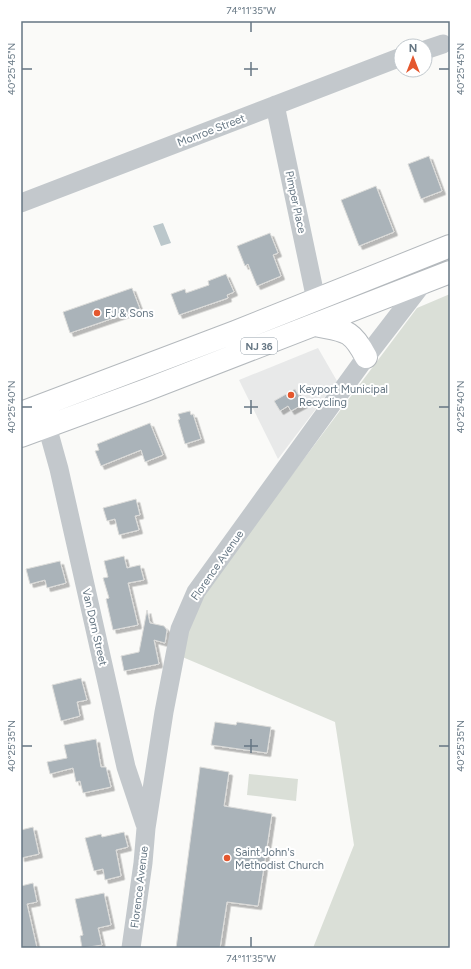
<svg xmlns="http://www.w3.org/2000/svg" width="471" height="969" viewBox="0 0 471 969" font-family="Figtree,sans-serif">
<defs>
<filter id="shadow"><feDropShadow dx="3.5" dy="3.5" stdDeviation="0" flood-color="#0004"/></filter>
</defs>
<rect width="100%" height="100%" fill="#fafaf8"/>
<path fill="#e8e9e9" d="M318 348 337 381 278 459 239 380Z"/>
<path fill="#dadfd7" d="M450 294V948H313L354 845 335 722 173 653 180 624 417 308Z
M249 774 298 779 296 801 247 795Z"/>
<path fill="#bbc7cb" d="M163 223 171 243 161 246 153 226Z"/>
<path fill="#aab3b9" stroke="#dcdcda" filter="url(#shadow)" d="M429 156 442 191 421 199 408 164Z
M376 186 394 232 359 246 341 200Z
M270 233 278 253 273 255 281 276 257 286 248 264 245 266 237 246Z
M226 274 234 292 227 295 228 298 179 315 171 294 185 289 186 293 209 285 208 281Z
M132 288 140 309 70 333 63 312Z
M295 389 304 404 291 411 288 406 280 411 274 401Z
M190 411 191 415 193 414 201 439 185 444 178 420 180 419 178 414Z
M150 423 163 455 145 462 141 450 101 466 95 451 99 450 97 444Z
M136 499 140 515 135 516 139 530 119 535 115 519 107 521 103 508Z
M124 556 127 568 140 565 144 580 128 583 138 625 113 630 106 599 109 598 103 578 108 577 104 561Z
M60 561 66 583 47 588 45 580 30 584 26 569Z
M147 610 150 623 164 626 167 630 165 643 154 640 159 664 124 671 121 656 139 652Z
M81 678 87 700 77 702 80 716 61 721 52 685Z
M215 722 236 725 237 722 271 727 267 753 211 745Z
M96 739 101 767H106L111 787 83 793 80 781 76 782 73 768 50 774 47 762 67 758 64 745Z
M200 767 229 772 224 806 272 814 258 906 227 902 220 948H176Z
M33 827 39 854 21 858V830Z
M124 832 128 847 116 850 121 876 105 880 103 869 94 871 85 838 101 834 102 837Z
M33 883 37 902 27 904 37 948H22L21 886Z
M104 893 111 925 98 928 102 945 82 948 80 936 83 935 75 899Z"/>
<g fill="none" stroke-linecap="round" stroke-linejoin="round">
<g stroke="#b4b9bd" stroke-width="24">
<path id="highway" d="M315 325C344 331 351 328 366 357
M21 413 235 332 450 246
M21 436 146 390 450 272"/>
</g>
<path stroke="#c3c8cc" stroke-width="19" d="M425 50 443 44
M275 105 316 300
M21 203 401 57
M47 426 59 469 126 767 145 824
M131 948 143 863 146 828 164 712 180 629 196 592 366 357 423 283"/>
<use href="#highway" stroke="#fff" stroke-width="22"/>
</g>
<path fill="none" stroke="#657683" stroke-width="1.5" d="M251 22V32M251 62V76M22 69H32M244 69H258M439 69H449M251 400V414M22 407H32M244 407H258M439 407H449M251 739V753M22 746H32M244 746H258M439 746H449M251 937V947"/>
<g fill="#e4572e" stroke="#fff" stroke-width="1.5">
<circle cx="97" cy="313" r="4"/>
<circle cx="291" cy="395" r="4"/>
<circle cx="227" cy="858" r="4"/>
</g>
<g text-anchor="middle" stroke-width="4" stroke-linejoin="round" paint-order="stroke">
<rect fill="#fff" stroke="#939fa8" stroke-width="1" x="241" y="338" width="36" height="16" rx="3"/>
<g font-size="10" font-weight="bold" fill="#657683">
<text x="259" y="350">NJ 36</text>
</g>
<g font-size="11" fill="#657683" stroke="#fff">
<text transform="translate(211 130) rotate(-21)" y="4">Monroe Street</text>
<text transform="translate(296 202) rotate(78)" y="4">Pimper Place</text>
<text transform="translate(217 565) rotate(-55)" y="4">Florence Avenue</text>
<text transform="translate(95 627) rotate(77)" y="4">Van Dorn Street</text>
<text transform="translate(139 887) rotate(-83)" y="4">Florence Avenue</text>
</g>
<g font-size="11" fill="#657683" stroke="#fff" text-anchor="start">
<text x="105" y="317">FJ &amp; Sons</text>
<text x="299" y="393">Keyport Municipal<tspan x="299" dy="13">Recycling</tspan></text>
<text x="235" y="856">Saint John's<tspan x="235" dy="13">Methodist Church</tspan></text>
</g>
</g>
<rect width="471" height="969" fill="none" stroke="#ffffff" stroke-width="44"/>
<g transform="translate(413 58)"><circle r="19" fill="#ffffff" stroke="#c1c8cd"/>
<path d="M0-3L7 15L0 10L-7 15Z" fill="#e4572e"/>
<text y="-6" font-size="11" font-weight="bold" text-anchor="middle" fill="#657683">N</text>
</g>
<rect x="22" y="22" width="427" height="925" fill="none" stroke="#657683" stroke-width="1.5"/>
<g font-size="10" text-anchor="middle" fill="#657683">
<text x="251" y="14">74°11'35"W</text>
<text transform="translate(11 69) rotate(-90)" y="4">40°25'45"N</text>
<text transform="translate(460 69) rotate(-90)" y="4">40°25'45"N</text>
<text transform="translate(11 407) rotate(-90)" y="4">40°25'40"N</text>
<text transform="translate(460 407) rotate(-90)" y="4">40°25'40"N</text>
<text transform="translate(11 746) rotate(-90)" y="4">40°25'35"N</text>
<text transform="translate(460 746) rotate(-90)" y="4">40°25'35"N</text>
<text x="251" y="962">74°11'35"W</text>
</g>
</svg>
